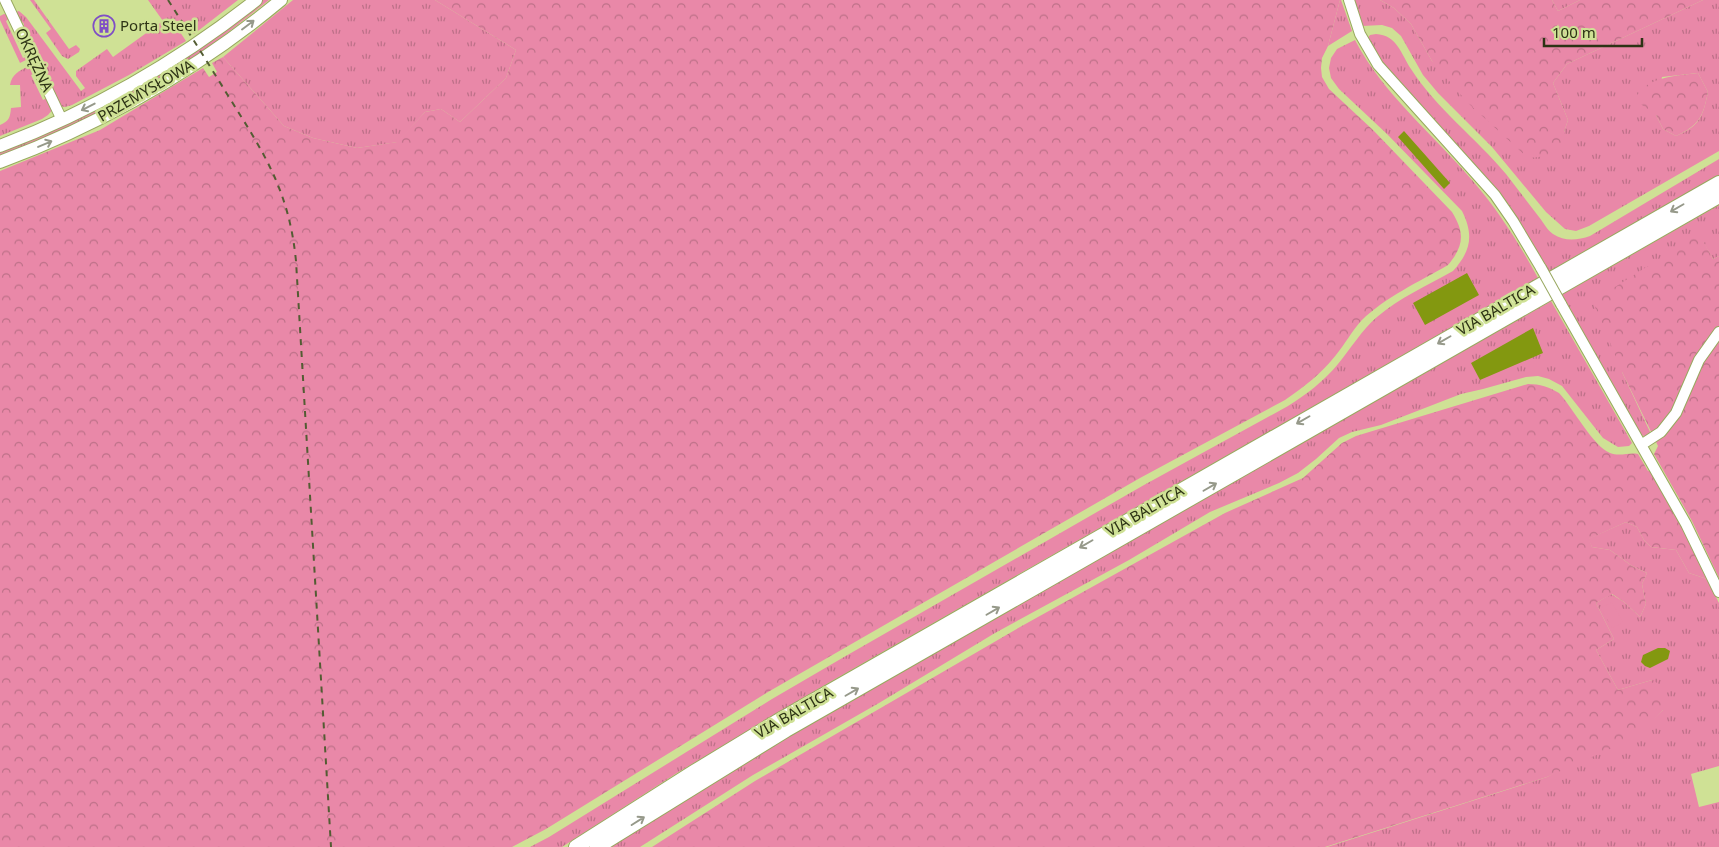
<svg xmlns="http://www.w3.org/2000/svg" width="1719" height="847" viewBox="0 0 1719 847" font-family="'Noto Sans',sans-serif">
<defs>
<pattern id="grass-tufts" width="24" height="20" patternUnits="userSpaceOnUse" patternTransform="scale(1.25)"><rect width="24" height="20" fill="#e988a8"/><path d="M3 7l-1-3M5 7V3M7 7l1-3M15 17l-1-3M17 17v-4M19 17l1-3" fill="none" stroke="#bd7088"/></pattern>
<pattern id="forest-crowns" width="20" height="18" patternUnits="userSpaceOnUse" patternTransform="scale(1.25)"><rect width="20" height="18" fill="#e988a8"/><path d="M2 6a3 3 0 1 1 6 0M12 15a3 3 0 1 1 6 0" fill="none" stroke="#bd7088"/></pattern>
</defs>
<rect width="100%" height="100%" fill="#cfe195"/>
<path fill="url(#grass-tufts)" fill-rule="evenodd" d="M30 0H34L69 49 76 45 80 49 79 52 68 59 62 56 46 33 51 29Z
M148 0H238L194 34 189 27 180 32 186 41 129 75 72 105 65 107 59 106 41 67C42 59 38 53 32 48 33 41 29 34 23 30L24 24 16 15V12L19 11 26 17 81 91 85 88 76 76V71L107 49 113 57 163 21Z
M262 0H269L195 58 111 107 0 158V150L21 142Z
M293 0H435L516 50 506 78 460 122 441 109 425 112 398 142 357 148 313 138 284 126 223 57Z
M1340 0H1341L1352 31 1328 46Z
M1353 0H1380L1394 8 1411 24 1432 61 1564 144V132L1568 120 1553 83 1567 64 1703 0H1719V151L1589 226 1576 231 1565 229 1546 212 1492 147 1438 93 1423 75 1401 36 1392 28 1382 25 1362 26ZM1698 73 1708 92C1703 116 1700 126 1676 136L1663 129 1656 115 1662 77Z
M1552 0H1580L1558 11Z
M4 14 9 15 10 18 6 21 23 58 28 56 26 60 20 63 0 20V16Z
M1376 34C1397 35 1401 54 1411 69 1435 107 1477 139 1506 174 1517 188 1528 203 1539 217 1544 223 1547 230 1553 234 1565 242 1578 240 1590 236L1719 159V175L1548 272 1516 217 1382 63 1367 39 1370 35Z
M1355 40C1383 94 1433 134 1472 180 1498 210 1519 243 1538 278L830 682 677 773 562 847H530L549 837 772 699 844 657 1144 485 1288 406C1307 394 1324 381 1338 364 1351 348 1362 330 1377 317 1399 298 1428 285 1453 271 1471 251 1474 235 1462 211L1387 134 1339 89 1331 78 1329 68 1331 58 1337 49Z
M29 66 33 67 36 73 31 75 43 100 47 98 53 109 48 115 42 119 0 136V125C9 121 10 118 11 108L21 107 20 85H10C12 74 19 71 29 66Z
M1719 205V256L1713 259 1703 242 1622 372 1651 434C1647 437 1645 437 1640 434L1561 295Z
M1551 301 1632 443 1629 446 1618 447 1603 438 1562 386 1549 379 1538 376 1526 377 1483 389 1461 394 1381 425 1352 432 1339 438 1316 459 1298 473 1279 483 1210 512 1129 560 995 633 879 703 753 775 640 847H610L765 750 844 704Z
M1626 522 1637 527 1644 540 1651 547 1676 550 1689 573 1707 579 1719 603V766L1691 774 1699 807 1719 802V847H1327L1547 777 1650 722 1663 710 1652 680 1618 690 1596 650 1614 639 1596 603 1611 594 1624 602 1640 617 1646 604 1642 584 1647 573 1632 566 1610 550 1592 547 1588 539Z"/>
<path fill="url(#forest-crowns)" d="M435 0H1340L1328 46 1322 58 1321 68 1322 77 1329 89 1373 130 1452 212C1465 233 1464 246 1448 265 1419 282 1385 297 1361 321 1352 331 1345 344 1336 355 1322 373 1304 387 1285 400L1140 478 768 692 546 829 512 847H0V171L100 130 203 68 209 77 217 72 212 63 223 57 284 126 313 138 357 148 397 142 425 112 441 109 460 122 506 78 516 50Z
M1380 0H1552L1558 11 1580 0H1703L1567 64 1553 83 1568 120 1564 132V144C1553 156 1543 157 1528 158L1468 103 1432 61 1411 24 1394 8Z
M1698 73 1708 92C1703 116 1700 125 1676 136L1663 129 1656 115 1635 100C1644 76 1677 76 1698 73Z
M1692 238 1703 241 1713 259 1719 256V578L1692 521 1654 454 1658 446 1622 372 1593 301Z
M1528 384C1540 384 1549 387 1559 393 1573 408 1593 446 1610 453 1620 457 1629 452 1638 454L1648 471 1651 470 1681 524 1707 579 1689 573 1676 550 1651 547 1644 540 1637 527 1626 522 1589 539 1592 547 1610 550 1632 566 1647 573 1642 584 1646 604 1640 617 1624 602 1612 594 1596 603 1614 639 1596 650 1618 690 1652 680 1664 687 1663 710 1637 737 1547 777 1325 847H652L755 781 1020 627 1225 513 1303 478 1342 443 1356 436Z"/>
<path fill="#e988a8" d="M1612 602 1623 623 1612 628 1601 608Z"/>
<path fill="#839810" d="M1404 131 1450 183 1444 189 1398 137Z
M1467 273 1479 295 1425 325 1413 303Z
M1533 328 1543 353 1480 380 1471 363Z
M1658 648H1665L1670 651 1668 659 1650 668 1645 666 1641 662 1643 655Z"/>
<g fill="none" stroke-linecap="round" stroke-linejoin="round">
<g stroke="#98a85f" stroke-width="12">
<path id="minor" d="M5 0 62 120
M1349 0 1360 34 1378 65 1495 195 1513 221 1541 268
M1561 304 1686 524 1719 592
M1641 445 1661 432 1676 413 1699 360 1719 332"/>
</g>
<g stroke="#98a85f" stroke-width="14">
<path id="major" d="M0 146C92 111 179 61 256 0
M0 162C101 124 198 69 281 0"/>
</g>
<g stroke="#98a85f" stroke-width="16">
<path id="highway" d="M576 847 694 772 778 721 1719 183
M597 847 786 730 1719 196"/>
</g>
<use href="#minor" stroke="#fff" stroke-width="10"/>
<use href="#major" stroke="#fff" stroke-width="12"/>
<use href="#highway" stroke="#fff" stroke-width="14"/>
<path stroke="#535c33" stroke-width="2" stroke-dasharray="6 6" stroke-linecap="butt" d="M168 0C188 31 208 63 227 94 264 153 289 190 296 261L331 847"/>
<g stroke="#98a85f" stroke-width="12" stroke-linecap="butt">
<path id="minor-bridge" d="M1541 268 1561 304"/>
</g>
<use href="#minor-bridge" stroke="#fff" stroke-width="10"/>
</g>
<defs><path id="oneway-shaft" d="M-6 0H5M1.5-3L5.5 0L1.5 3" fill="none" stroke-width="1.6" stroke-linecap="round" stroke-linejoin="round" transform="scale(1.25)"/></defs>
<g stroke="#96998a">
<use href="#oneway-shaft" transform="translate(248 25) rotate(-37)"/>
<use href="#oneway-shaft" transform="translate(88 107) rotate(153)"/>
<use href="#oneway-shaft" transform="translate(45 144) rotate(-23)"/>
<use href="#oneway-shaft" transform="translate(1677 208) rotate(150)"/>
<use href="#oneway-shaft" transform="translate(1444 340) rotate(150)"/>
<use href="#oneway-shaft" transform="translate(1303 420) rotate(150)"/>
<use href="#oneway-shaft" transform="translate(1210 487) rotate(-30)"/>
<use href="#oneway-shaft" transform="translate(1086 544) rotate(150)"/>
<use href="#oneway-shaft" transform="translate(993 611) rotate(-30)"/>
<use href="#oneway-shaft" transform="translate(852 692) rotate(-30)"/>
<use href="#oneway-shaft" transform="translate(638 821) rotate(-32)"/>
</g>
<defs>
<g id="building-ring" transform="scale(1.125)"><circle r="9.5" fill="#cfe195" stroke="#7f4ec6" stroke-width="1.5"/><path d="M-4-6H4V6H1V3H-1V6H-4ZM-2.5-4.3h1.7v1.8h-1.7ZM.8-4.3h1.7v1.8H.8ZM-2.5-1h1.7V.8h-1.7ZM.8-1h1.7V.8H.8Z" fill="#7f4ec6"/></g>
</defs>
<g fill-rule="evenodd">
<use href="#building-ring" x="104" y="26"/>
</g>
<g text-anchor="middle" stroke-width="5" stroke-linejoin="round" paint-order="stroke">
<g font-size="15" fill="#2d3315" stroke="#cfe195" text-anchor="start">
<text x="120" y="31">Porta Steel</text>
</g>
<g font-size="15" fill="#2d3315" stroke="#cfe195">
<text transform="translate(34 60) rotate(65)" y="5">OKRĘŻNA</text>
<text transform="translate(146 91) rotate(-30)" y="5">PRZEMYSŁOWA</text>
<text transform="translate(1496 310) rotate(-30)" y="5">VIA BALTICA</text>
<text transform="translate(1145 511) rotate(-30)" y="5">VIA BALTICA</text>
<text transform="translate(794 713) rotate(-30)" y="5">VIA BALTICA</text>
</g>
</g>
<path d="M1544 38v8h98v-8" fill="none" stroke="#2d3315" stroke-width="2.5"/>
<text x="1552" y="38" font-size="15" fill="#2d3315" stroke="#cfe195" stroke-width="4" paint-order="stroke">100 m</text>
</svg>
